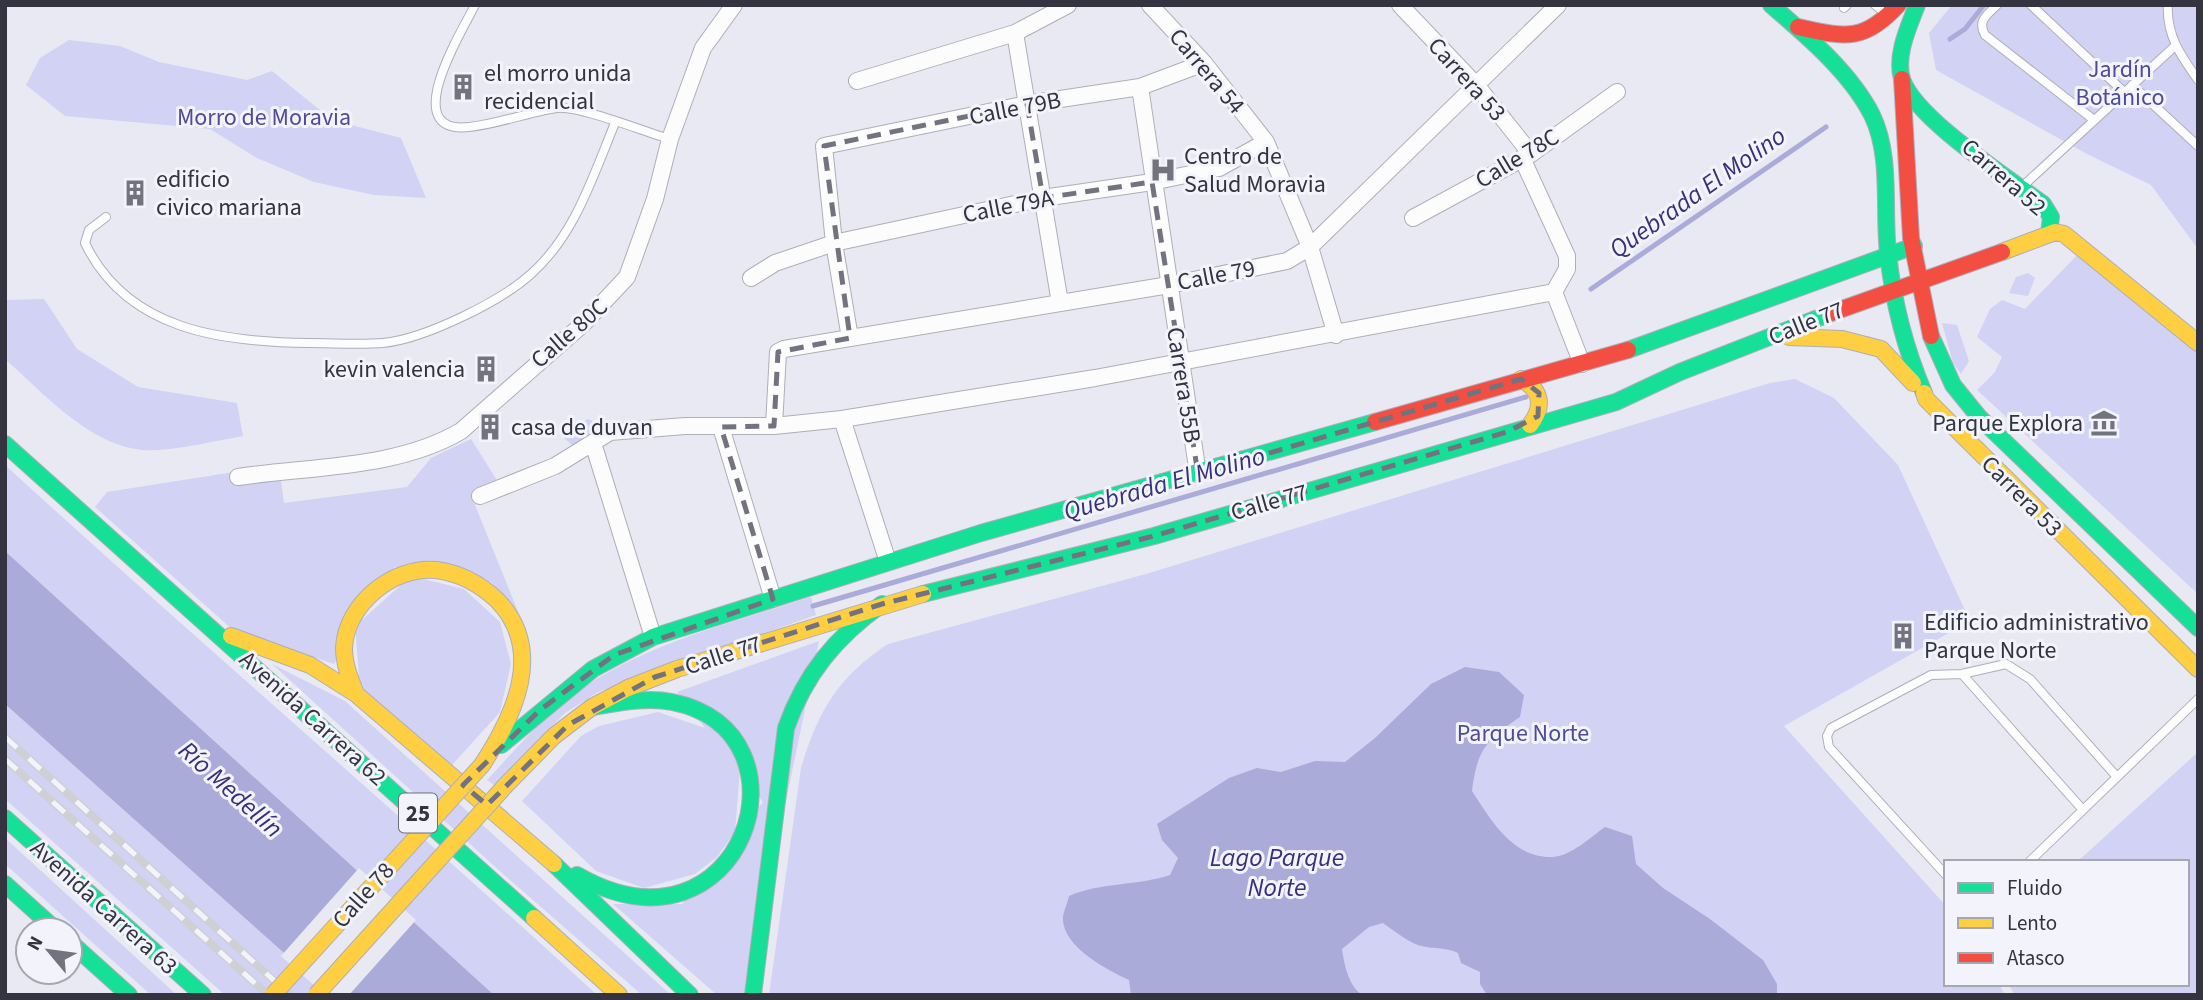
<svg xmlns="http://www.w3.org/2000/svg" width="2203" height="1000" viewBox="0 0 2203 1000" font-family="'Source Sans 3',sans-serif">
<rect width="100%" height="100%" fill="#e9e9f4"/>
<path fill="#d1d2f4" d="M1952 5H2198V249L2151 185 2087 154 1936 70 1929 33Z
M69 40 120 46 159 62 247 80 272 71 332 120 401 138 426 198 374 195 314 182 257 158 210 129 65 116 26 85 40 58Z
M2083 249 2198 343V594L1977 390 1995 372 2002 357 1977 337 1990 309 2002 300 2025 309Z
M2028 273 2035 278 2028 296 2009 293 2016 277Z
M44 299 77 349 138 387 237 403 243 436C215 441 186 448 158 450 97 455 46 395 5 359V300Z
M1942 323 1957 325 1969 361 1961 374 1953 363Z
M1795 379 1834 398 1898 465 1970 621 1784 726 1946 906V984H1999L2005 995H769L801 768C818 711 838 677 888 644L1146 574 1770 383Z
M588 419 606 427 577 450 560 434Z
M471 439 505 493 475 505 521 619 491 582 395 567 334 664 233 630 95 507 107 492 279 465 284 503 407 487 431 458Z
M5 465C201 644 402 816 597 995H494L5 551Z
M411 576 464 589 500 622 511 664 500 712 452 765 360 688 355 626Z
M811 597 816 615 598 692 565 713 494 785 487 780C508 758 528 734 550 714 620 649 723 626 811 597Z
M819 641 746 995H717L613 904H682L763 802 677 692Z
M272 664 345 701 671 995H642L503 874Z
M5 704 331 995H225L5 799Z
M658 712 708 729 740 770 735 832 717 857 695 874 644 888 596 871 522 801 581 736 599 726Z
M2198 752V995H2015L2008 984H2187V862H2077Z
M5 838 177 995H151L5 864Z"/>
<path fill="#aaabd9" d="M5 551 494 995H331L5 704Z
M1465 667 1499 672 1524 695 1520 717C1486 740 1477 750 1472 791 1491 820 1513 859 1553 857 1571 856 1591 837 1605 827L1632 836 1636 864 1663 888 1710 919 1763 960 1777 984V995H1487L1480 984V972L1461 963 1458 953C1444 946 1427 950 1413 943 1403 938 1393 930 1383 923L1369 927 1342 949C1344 964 1349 988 1363 995H1131L1129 980C1107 970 1061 946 1063 917 1064 910 1068 902 1069 896 1102 882 1137 886 1170 875L1178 858 1162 840 1157 824 1229 778 1257 768 1281 772 1315 761 1345 762 1375 738 1431 684Z"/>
<path fill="#e9e9f4" d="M359 868 416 920 349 995H325L281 956Z"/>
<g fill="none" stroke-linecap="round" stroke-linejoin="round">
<path stroke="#aaabd9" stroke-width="5" d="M1950 39 1965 29 1984 5
M1591 289 1826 127
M813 606 1526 397"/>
<g stroke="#aeaeb8" stroke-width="10">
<path id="lane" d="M475 5C462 31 397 135 469 127 499 124 528 112 557 108 578 105 645 132 670 139
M1875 5 1886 14
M1997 5C1987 15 1977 21 1985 35L2094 120
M2031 5 2124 92
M2168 5C2166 35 2181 56 2198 80
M1844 8 1847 5
M2132 85 2198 146
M2024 185 2175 46
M106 217 89 230 85 243C127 331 223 342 309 343 333 343 359 345 383 343 424 339 500 302 531 274 575 235 593 176 615 123
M1962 674 2083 810
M2029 862 2198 699
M1946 875 1829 747 1827 736 1831 728 1931 675 1962 674 2006 664 2030 679 2117 777"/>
</g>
<g stroke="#aeaeb8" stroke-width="18">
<path id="street" d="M1150 5 1204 63 1266 142 1310 247 1336 335
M1400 5 1477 86 1531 154
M1015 33 1060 303
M857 81 1015 33 1068 5
M1140 87 1198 474
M1522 158 1567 256V269L1554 292
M1413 218 1531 154 1617 92
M751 278 775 263 834 243 1043 198 1152 182 1219 168 1266 142
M1554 292 1582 364
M850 338 834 243 824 146 1027 104 1140 87 1204 63
M842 419 888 562
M774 426 778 352 784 349 1169 285 1287 261 1310 247 1558 5
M721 427 773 599
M593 443 653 637
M238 477C310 466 397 469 461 431L583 324 627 277 655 199 670 139 703 48 734 5
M480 496 555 466 610 432 685 426H774L842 419 1095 378 1554 292"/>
</g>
<g stroke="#aeaeb8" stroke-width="18">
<path id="fast" d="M1771 5C1807 36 1850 72 1872 115 1892 156 1883 209 1888 253 1893 301 1905 348 1924 393
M1917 5C1909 26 1895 55 1902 79 1915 118 2008 178 2043 204L2051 217 2049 234
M1931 336 1953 385 1979 417 2198 628
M1628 350 1914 246
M5 444 534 918
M923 594 1154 536 1616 402 1680 372 1831 313
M501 745 593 669 653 637 981 533 1375 422
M5 818 203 995
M554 864 690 995
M577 875C743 970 820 731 672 702 646 697 618 703 592 707
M5 884 56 930
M70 942 129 995
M753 995 786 728C805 674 836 637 882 604"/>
</g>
<g stroke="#aeaeb8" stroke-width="18">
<path id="slow" d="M2002 252 2055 232 2064 234 2198 343
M1789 337 1842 339 1881 349 1913 383
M1521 379C1542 390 1544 407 1530 425
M1924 393 1926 399 2198 669
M231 636 310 665 356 694 554 864
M356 694C350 679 344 664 344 648 346 604 393 566 436 570 460 573 480 584 497 600 546 650 514 716 482 765
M505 786 554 736 592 707 628 688 677 669 923 594
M534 918 619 995"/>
</g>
<g stroke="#aeaeb8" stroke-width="18">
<path id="jam" d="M1798 27C1845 37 1863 43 1898 5
M1902 79 1911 238 1931 336
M1831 313 2002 252
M1375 422 1628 350"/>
</g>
<use href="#lane" stroke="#fcfcfd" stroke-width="8"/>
<use href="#street" stroke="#fcfcfd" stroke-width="16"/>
<use href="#fast" stroke="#16e098" stroke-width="16"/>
<use href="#slow" stroke="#ffcf43" stroke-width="16"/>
<use href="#jam" stroke="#f24e42" stroke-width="16"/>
<g stroke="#cfd0d3" stroke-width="8">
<path id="rail" d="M5 737 290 995
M5 759 268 995"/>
</g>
<use href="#rail" stroke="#f3f4fb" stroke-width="5" stroke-dasharray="16" stroke-linecap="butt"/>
<g stroke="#aeaeb8" stroke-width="18" stroke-linecap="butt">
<path id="slow-bridge" d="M273 995 482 765
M316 995 505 786"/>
</g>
<use href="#slow-bridge" stroke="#ffcf43" stroke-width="16"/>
</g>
<path fill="none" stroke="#73737f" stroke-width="5" stroke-dasharray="14 9" stroke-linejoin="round" d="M1027 104 1043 198 1152 182 1198 474 1521 379 1539 393 1538 416 1507 432 1154 536 882 604 655 677 568 725 487 805 463 785 540 710 614 655 773 599 721 427 774 426 778 352 850 338 824 146Z"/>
<defs>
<g id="building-bare" transform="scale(2.1)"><path d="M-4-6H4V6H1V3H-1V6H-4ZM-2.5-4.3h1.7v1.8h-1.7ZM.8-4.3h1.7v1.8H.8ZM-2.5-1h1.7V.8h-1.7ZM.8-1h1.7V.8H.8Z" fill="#73737f" stroke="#f3f4fb" stroke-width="2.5" paint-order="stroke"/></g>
<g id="hospital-bare" transform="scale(2.1)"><path d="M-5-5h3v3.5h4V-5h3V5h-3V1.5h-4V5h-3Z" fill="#73737f" stroke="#f3f4fb" stroke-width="2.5" paint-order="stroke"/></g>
<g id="museum-bare" transform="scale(2.1)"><path d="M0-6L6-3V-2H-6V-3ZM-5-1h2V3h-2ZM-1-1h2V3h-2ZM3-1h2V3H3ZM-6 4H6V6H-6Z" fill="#73737f" stroke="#f3f4fb" stroke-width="2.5" paint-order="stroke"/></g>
</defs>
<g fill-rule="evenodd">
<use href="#building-bare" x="463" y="87"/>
<use href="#hospital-bare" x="1163" y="170"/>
<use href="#building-bare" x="135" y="193"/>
<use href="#building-bare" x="486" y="369"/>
<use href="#museum-bare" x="2104" y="423"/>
<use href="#building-bare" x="490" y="427"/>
<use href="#building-bare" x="1903" y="636"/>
</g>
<g text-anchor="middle" stroke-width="6" stroke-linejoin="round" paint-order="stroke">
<rect fill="#f3f4fb" stroke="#6d6e78" stroke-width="2" x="399" y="793.5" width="38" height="39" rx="5"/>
<g font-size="23" font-weight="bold" fill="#333440">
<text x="418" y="821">25</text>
</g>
<g font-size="24" fill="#4f4b97" stroke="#f3f4fb">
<text x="2120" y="77">Jardín<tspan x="2120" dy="28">Botánico</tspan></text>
<text x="264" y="125">Morro de Moravia</text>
<text x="1523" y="741">Parque Norte</text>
</g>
<g font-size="24" fill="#333440" stroke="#f3f4fb">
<text transform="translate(1207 71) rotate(50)" y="8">Carrera 54</text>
<text transform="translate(1467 79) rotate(48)" y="8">Carrera 53</text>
<text transform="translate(1015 108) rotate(-11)" y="8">Calle 79B</text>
<text transform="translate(1517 158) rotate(-31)" y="8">Calle 78C</text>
<text transform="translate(2004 177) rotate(41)" y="8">Carrera 52</text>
<text transform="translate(1008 206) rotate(-11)" y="8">Calle 79A</text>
<text transform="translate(1216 275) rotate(-11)" y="8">Calle 79</text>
<text transform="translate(1806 323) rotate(-22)" y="8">Calle 77</text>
<text transform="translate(569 333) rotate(-41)" y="8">Calle 80C</text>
<text transform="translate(1184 385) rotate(81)" y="8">Carrera 55B</text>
<text transform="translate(2022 496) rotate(45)" y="8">Carrera 53</text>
<text transform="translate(1269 502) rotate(-16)" y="8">Calle 77</text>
<text transform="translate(723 655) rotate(-18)" y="8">Calle 77</text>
<text transform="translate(313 718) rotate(42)" y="8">Avenida Carrera 62</text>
<text transform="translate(363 895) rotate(-48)" y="8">Calle 78</text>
<text transform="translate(104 907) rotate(42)" y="8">Avenida Carrera 63</text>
</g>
<g font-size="24" fill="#333440" stroke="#f3f4fb" text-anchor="start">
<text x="484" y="81">el morro unida<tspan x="484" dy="28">recidencial</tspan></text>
<text x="1184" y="164">Centro de<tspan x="1184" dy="28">Salud Moravia</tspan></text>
<text x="156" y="187">edificio<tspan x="156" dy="28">civico mariana</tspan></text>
<text x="465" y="377" text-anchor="end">kevin valencia</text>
<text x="2083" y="431" text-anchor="end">Parque Explora</text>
<text x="511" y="435">casa de duvan</text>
<text x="1924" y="630">Edificio administrativo<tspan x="1924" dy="28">Parque Norte</tspan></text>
</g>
<g font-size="26" font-style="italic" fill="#37307a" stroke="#f3f4fb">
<text transform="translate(1697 192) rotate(-35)" y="9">Quebrada El Molino</text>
<text transform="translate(1164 483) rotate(-16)" y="9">Quebrada El Molino</text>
<text transform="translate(231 789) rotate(42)" y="9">Río Medellín</text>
<text x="1277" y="866">Lago Parque<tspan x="1277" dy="30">Norte</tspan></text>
</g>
</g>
<rect width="2203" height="1000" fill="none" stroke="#333440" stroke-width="14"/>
<rect x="1944" y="860" width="245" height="126" fill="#f3f4fb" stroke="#a6a7b0" stroke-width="2"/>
<rect x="1958" y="883" width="35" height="10" fill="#16e098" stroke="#a6a7b0" stroke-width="2"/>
<text x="2007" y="895" font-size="21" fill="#333440">Fluido</text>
<rect x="1958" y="918" width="35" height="10" fill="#ffcf43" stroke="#a6a7b0" stroke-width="2"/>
<text x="2007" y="930" font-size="21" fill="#333440">Lento</text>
<rect x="1958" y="953" width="35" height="10" fill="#f24e42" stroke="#a6a7b0" stroke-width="2"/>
<text x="2007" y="965" font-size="21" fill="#333440">Atasco</text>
<g transform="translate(49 951) rotate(299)"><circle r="33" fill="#f3f4fb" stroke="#a6a7b0" stroke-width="2"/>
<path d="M0-5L12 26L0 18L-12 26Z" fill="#73737f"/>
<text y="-10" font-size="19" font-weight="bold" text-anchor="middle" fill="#333440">N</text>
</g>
</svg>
